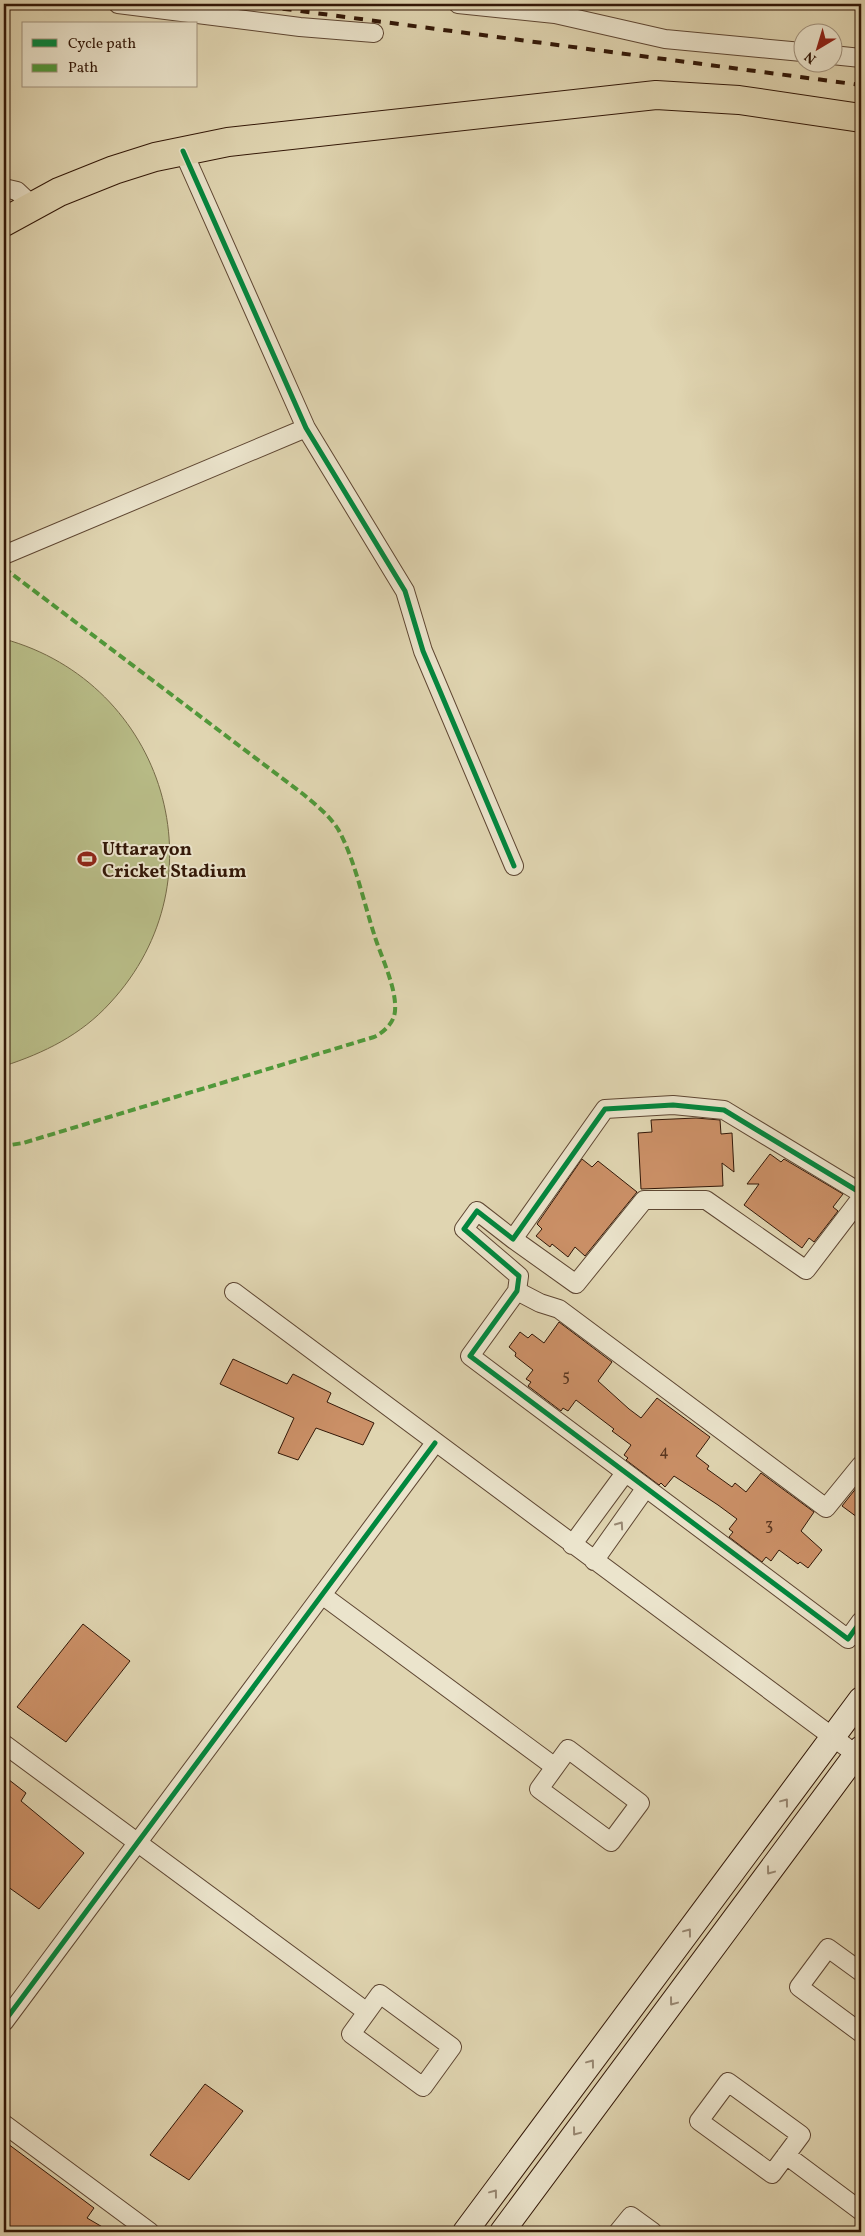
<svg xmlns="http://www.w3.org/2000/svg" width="865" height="2236" viewBox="0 0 865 2236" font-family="Vollkorn,serif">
<rect width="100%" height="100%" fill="#e0d5b1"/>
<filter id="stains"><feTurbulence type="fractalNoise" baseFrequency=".004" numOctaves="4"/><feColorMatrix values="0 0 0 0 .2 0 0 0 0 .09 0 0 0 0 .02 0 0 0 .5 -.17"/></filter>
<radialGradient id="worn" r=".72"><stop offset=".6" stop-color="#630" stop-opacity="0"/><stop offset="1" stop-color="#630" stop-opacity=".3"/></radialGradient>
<path fill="#b8bc87" stroke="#756a47" d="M4 639C165 683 225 879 110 1003 81 1035 44 1053 4 1066Z"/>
<path fill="#cb9067" stroke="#321707" d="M696 1118 720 1120 721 1134 732 1133 734 1172 722 1163 723 1186 641 1189 638 1133 652 1132 651 1120Z
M770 1154 781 1162 784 1159 843 1194 833 1207 838 1211 814 1242 809 1238 802 1248 744 1205 759 1184H747Z
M582 1159 592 1167 598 1161 637 1192 585 1256 575 1247 568 1257 552 1244 550 1247 536 1236 542 1229 537 1224Z
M559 1322 612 1362 598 1381 629 1409 641 1418 657 1398 710 1437 696 1456 709 1466 707 1469 732 1487 735 1483 746 1492 761 1473 814 1512 801 1531 822 1550 808 1568 800 1562 798 1564 779 1550 771 1561 766 1557 762 1562 729 1537 733 1532 729 1529 737 1519 718 1505 674 1476 665 1487 661 1483 659 1485 626 1460 628 1458 624 1455 631 1445 612 1431 614 1429 576 1400 568 1411 563 1408 561 1411 528 1386 531 1382 526 1379 533 1370 515 1356 516 1353 509 1347 520 1332 528 1338 532 1334 544 1343Z
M233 1359 287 1384 293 1374 331 1393 327 1402 374 1423 363 1445 316 1428 298 1460 278 1453 294 1418 220 1384Z
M861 1482V1520L842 1506Z
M83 1624 130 1661 66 1742 17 1707Z
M4 1776 26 1793 21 1801 84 1853 39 1909 4 1884Z
M205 2084 243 2111 189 2180 150 2155Z
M4 2141 94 2208 87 2218 111 2232H4Z"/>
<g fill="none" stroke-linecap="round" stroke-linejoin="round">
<g stroke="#5e4632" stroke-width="20">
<path id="street" d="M118 4 300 27 374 33
M458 4 555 14 665 39 802 52
M832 55 861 58
M183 151 306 428 405 591 423 651 514 866
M4 188 17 191 34 207
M4 555 306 428
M861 1193 724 1110 673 1105 605 1109 513 1239 477 1211 464 1229 519 1276 517 1291 470 1356 848 1639 861 1621
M513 1239 576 1284 644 1200H706L806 1270 861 1198
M517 1291 540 1303 559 1309 826 1508 861 1465
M234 1292 861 1758
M572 1545 625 1473
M594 1561 645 1489
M322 1595 555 1767
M4 1744 367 2012
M568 1749 640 1803 611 1842 539 1789Z
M861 1972 828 1948 799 1987 861 2033
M380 1994 452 2047 423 2087 351 2034Z
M4 2022 435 1443
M728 2082 801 2135 772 2174 699 2121Z
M4 2124 150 2232
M786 2155 861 2211
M618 2232 631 2216 653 2232"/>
</g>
<g stroke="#321707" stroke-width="26">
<path id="secondary" d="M465 2232 861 1699
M502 2232 861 1748"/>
</g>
<g stroke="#321707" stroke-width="30">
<path id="highway" d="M4 222 59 192 114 170 155 157 228 142 656 95 739 100 861 118"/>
</g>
<use href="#street" stroke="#ebe4cc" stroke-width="18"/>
<use href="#secondary" stroke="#ebe4cc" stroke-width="24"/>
<use href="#highway" stroke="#e0d5b1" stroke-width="28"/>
<path stroke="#321707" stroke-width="4" stroke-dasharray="9 9" stroke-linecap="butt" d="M247 4 861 85"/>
<path stroke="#50993a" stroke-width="4" stroke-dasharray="8 4" stroke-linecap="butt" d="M4 568 303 794C315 804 329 815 338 829 354 857 364 903 374 934 381 957 397 988 395 1011 394 1023 384 1032 374 1037L23 1143 4 1146"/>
<g stroke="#ebe4cc" stroke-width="8">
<path id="cycleway" d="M183 151 306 428 405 591 423 651 514 866
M861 1193 724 1110 673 1105 605 1109 513 1239 477 1211 464 1229 519 1276 517 1291 470 1356 848 1639 861 1621
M4 2022 435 1443"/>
</g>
<use href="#cycleway" stroke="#00873e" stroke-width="5"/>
</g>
<defs><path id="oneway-chevron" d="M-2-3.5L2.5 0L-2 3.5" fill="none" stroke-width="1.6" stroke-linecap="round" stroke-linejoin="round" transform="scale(1.25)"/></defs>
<g stroke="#988873">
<use href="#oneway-chevron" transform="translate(620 1525) rotate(-55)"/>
<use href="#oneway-chevron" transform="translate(785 1802) rotate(-53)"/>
<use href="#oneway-chevron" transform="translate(770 1871) rotate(127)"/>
<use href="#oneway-chevron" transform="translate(688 1932) rotate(-53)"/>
<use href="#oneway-chevron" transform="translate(673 2002) rotate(127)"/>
<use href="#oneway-chevron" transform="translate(591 2063) rotate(-53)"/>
<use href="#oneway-chevron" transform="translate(576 2132) rotate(127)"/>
<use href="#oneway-chevron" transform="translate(494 2193) rotate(-53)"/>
</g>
<defs>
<g id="stadium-bare" transform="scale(1.5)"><path d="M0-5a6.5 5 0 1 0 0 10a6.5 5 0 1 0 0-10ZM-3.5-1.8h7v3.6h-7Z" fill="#8f2418" stroke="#ebe4cc" stroke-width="2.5" paint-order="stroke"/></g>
</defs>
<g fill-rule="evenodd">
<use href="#stadium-bare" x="87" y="859"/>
</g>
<g text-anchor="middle" stroke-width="4" stroke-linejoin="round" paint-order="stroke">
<g font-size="16" fill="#58351f">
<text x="566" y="1381">5</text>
<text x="664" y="1456">4</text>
<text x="769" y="1530">3</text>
</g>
<g font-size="19" font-weight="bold" fill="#321707" stroke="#ebe4cc" text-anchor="start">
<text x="102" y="855">Uttarayon<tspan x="102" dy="22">Cricket Stadium</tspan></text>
</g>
</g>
<rect width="865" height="2236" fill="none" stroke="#e0d5b1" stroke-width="20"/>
<rect x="5" y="5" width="855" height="2226" fill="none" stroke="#321707" stroke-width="2.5"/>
<rect x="10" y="10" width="845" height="2216" fill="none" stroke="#321707"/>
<rect x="22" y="22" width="175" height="65" fill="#ebe4cc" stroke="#a1927d"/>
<rect x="32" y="39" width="25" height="8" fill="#00873e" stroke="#a1927d"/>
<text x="68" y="48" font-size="15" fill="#321707">Cycle path</text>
<rect x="32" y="64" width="25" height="8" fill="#50993a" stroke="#a1927d"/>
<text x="68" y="72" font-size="15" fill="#321707">Path</text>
<g transform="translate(818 48) rotate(218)"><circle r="24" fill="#ebe4cc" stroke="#a1927d"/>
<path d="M0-4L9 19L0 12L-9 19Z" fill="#8f2418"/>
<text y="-8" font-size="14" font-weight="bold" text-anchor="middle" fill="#321707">N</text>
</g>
<rect width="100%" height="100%" filter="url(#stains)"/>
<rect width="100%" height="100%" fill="url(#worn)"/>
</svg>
